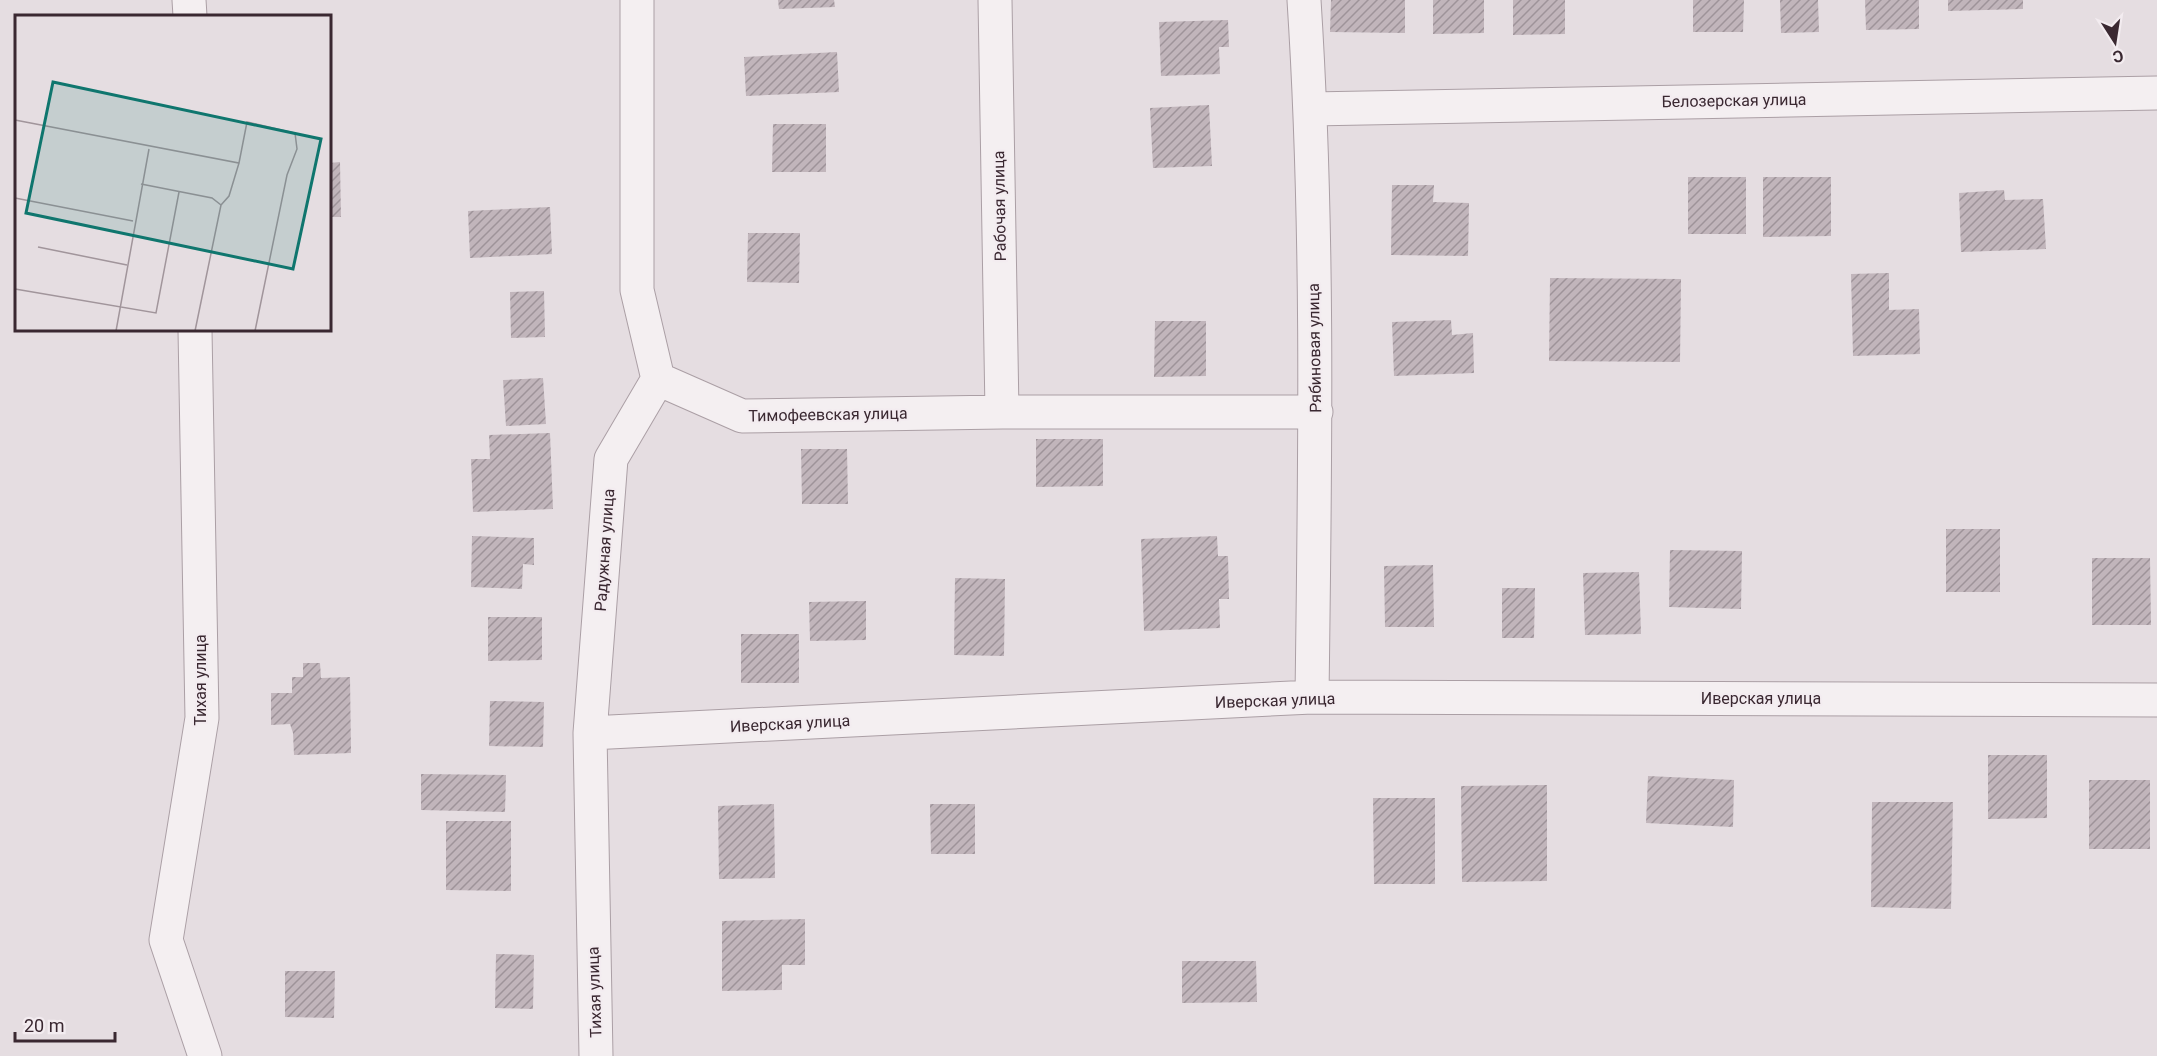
<svg xmlns="http://www.w3.org/2000/svg" width="2157" height="1056" viewBox="0 0 2157 1056" font-family="Roboto,sans-serif">
<defs>
<pattern id="building-hatch" width="6" height="6" patternUnits="userSpaceOnUse" patternTransform="scale(1.5)"><rect width="6" height="6" fill="#c1b5bb"/><path d="M-1 1l2-2M0 6l6-6M5 7l2-2" fill="none" stroke="#9e9399"/></pattern>
</defs>
<rect width="100%" height="100%" fill="#e5dde1"/>
<path fill="url(#building-hatch)" d="M778 0H834L835 7 779 9Z
M1331 0H1405V33L1330 32Z
M1433 0H1484V33L1433 34Z
M1513 0H1565V34L1513 35Z
M1693 0H1744L1743 32H1693Z
M1780 0H1818L1819 32 1781 33Z
M1865 0H1919V29L1866 30Z
M1948 0H2023V9L1948 11Z
M1228 20 1229 47H1219L1220 74 1161 76 1159 22Z
M837 52 839 92 746 96 744 57Z
M1209 105 1212 166 1153 168 1150 108Z
M773 124H826V172H772Z
M340 162 341 217H330V163Z
M1688 177H1746V234H1688Z
M1763 177H1831V236L1763 237Z
M1392 185H1434L1433 202 1469 203 1468 256 1391 255Z
M2004 190 2005 200 2043 199 2046 249 1961 252 1959 193Z
M550 207 552 254 470 258 468 211Z
M748 233H800L799 283 747 282Z
M1889 273V310L1919 309 1920 354 1853 356 1851 274Z
M1550 278 1681 279 1680 362 1549 361Z
M544 291 545 337 511 338 510 292Z
M1451 320 1452 335 1473 333 1474 373 1394 376 1392 322Z
M1155 321H1206V376L1154 377Z
M543 378 546 424 506 426 503 380Z
M550 433 553 509 473 512 471 459H490L489 435Z
M1036 439H1103V486L1036 487Z
M801 449H847L848 504H802Z
M1946 529H2000V592H1946Z
M472 536 534 538V565L523 564 522 589 471 587Z
M1217 536 1218 556H1228L1229 599H1219L1220 628 1144 631 1141 539Z
M1670 550 1742 551 1741 609 1669 607Z
M2092 558H2150L2151 625H2092Z
M1433 565 1434 627H1385L1384 566Z
M1639 572 1641 634 1585 635 1583 573Z
M955 578 1005 579 1004 656 954 655Z
M1502 588H1535L1534 638H1502Z
M866 601V640L810 641 809 602Z
M488 617H542V660L488 661Z
M741 634H799V683H741Z
M303 663H320L321 678 350 677 351 753 294 755 293 733 290 724 271 725V693H292V677H303Z
M490 701 544 702 543 747 489 746Z
M1988 755H2047V818L1988 819Z
M421 774 506 775 505 812 421 810Z
M1648 776 1734 780 1733 827 1646 823Z
M2089 780H2150V849H2089Z
M1547 785V881L1462 882 1461 786Z
M1373 798H1435V884H1374Z
M1872 802H1953L1951 909 1871 907Z
M774 804 775 878 719 879 718 806Z
M930 804H975V854H931Z
M446 821H511V891L446 890Z
M805 919V965H782V990L722 991V921Z
M496 954 534 955 533 1009 495 1008Z
M1182 961H1256L1257 1002 1182 1003Z
M285 971H335L334 1018 285 1017Z"/>
<g fill="none" stroke-linecap="round" stroke-linejoin="round">
<g stroke="#ab9fa5" stroke-width="35">
<path id="minor" d="M189 0 190 16
M637 0V290L658 379 742 416 1002 412H1316
M995 0 1002 412
M1304 0C1319 232 1315 465 1312 697
M1311 109 2157 93
M195 330 202 718 166 940 205 1056
M590 733 611 459 658 379
M596 1056 590 733 1312 697 2157 700"/>
</g>
<use href="#minor" stroke="#f4eff1" stroke-width="33"/>
</g>
<g text-anchor="middle" stroke-width="4.5" stroke-linejoin="round" paint-order="stroke">
<g font-size="16" fill="#3a2831" stroke="#f3ecf0">
<text transform="translate(1734 100) rotate(-1)" y="6">Белозерская улица</text>
<text transform="translate(999 206) rotate(-91)" y="6">Рабочая улица</text>
<text transform="translate(1314 348) rotate(-91)" y="6">Рябиновая улица</text>
<text transform="translate(828 414) rotate(-1)" y="6">Тимофеевская улица</text>
<text transform="translate(604 550) rotate(-86)" y="6">Радужная улица</text>
<text transform="translate(200 680) rotate(-90)" y="6">Тихая улица</text>
<text x="1761" y="704">Иверская улица</text>
<text transform="translate(1275 700) rotate(-2)" y="6">Иверская улица</text>
<text transform="translate(790 723) rotate(-3)" y="6">Иверская улица</text>
<text transform="translate(594 992) rotate(-92)" y="6">Тихая улица</text>
</g>
</g>
<g transform="translate(15 15)">
<rect width="316" height="316" fill="#e5dde1"/>
<path fill="none" stroke="#a1959b" stroke-width="1.5" d="M0 105 224 148 232 107 280 118 282 134 272 160 240 316M126 169 197 183 206 190 180 316M0 183 118 206M206 190 214 181 224 148M23 232 112 250M0 274 141 298 164 177M101 316 134 134"/>
<path fill="#0f766e" fill-opacity="0.15" stroke="#0f766e" stroke-width="3" d="M38 67 306 124 278 254 11 198Z"/>
<rect width="316" height="316" fill="none" stroke="#3a2831" stroke-width="3"/>
</g>
<g transform="translate(2115 42) rotate(168)" stroke="#f3ecf0" stroke-width="4.5" paint-order="stroke">
<path d="M0-4.5L10 22L0 15L-10 22Z" fill="#3a2831"/>
<text y="-9" font-size="16" font-weight="bold" text-anchor="middle" fill="#3a2831">С</text>
</g>
<path d="M15 1032v9h100v-9" fill="none" stroke="#3a2831" stroke-width="3"/>
<text x="24" y="1032" font-size="18" fill="#3a2831" stroke="#f3ecf0" stroke-width="4.5" paint-order="stroke">20 m</text>
</svg>
